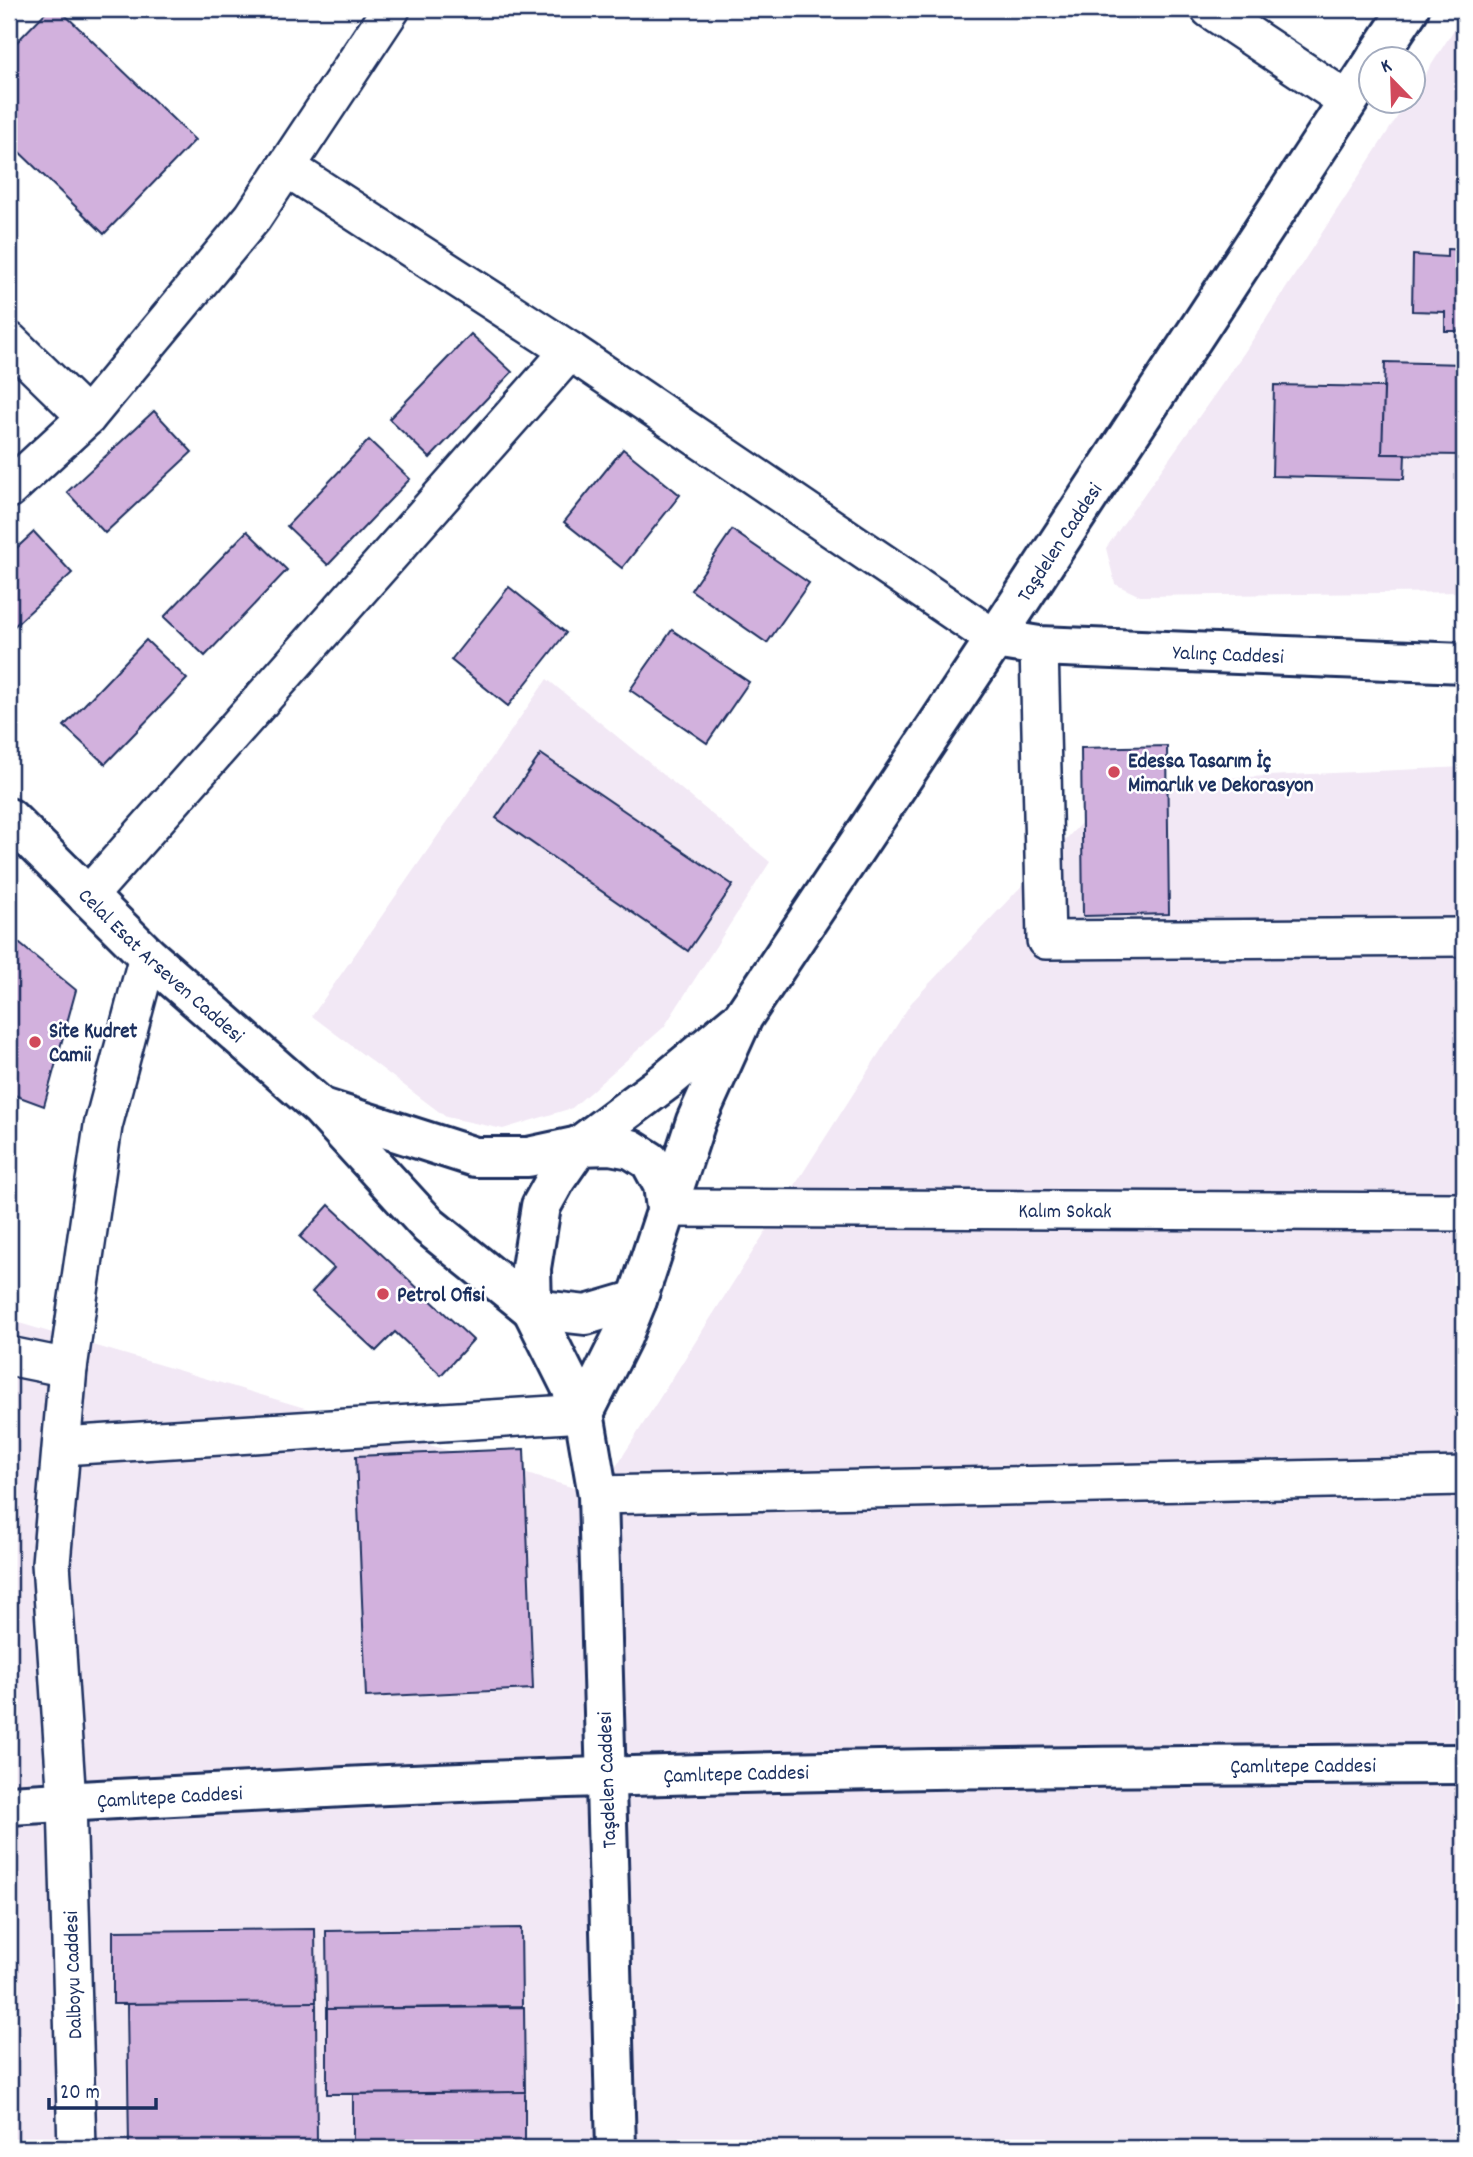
<svg xmlns="http://www.w3.org/2000/svg" width="1473" height="2157" viewBox="0 0 1473 2157" font-family="Dekko,sans-serif">
<rect width="100%" height="100%" fill="#fff"/>
<filter id="ink" filterUnits="userSpaceOnUse"><feTurbulence type="fractalNoise" baseFrequency=".0143" numOctaves="2"/><feDisplacementMap in="SourceGraphic" scale="14" xChannelSelector="R" yChannelSelector="G"/><feConvolveMatrix kernelMatrix="1 2 1 2 8 2 1 2 1" color-interpolation-filters="sRGB"/></filter>
<g filter="url(#ink)">
<path fill="#f2e8f5" d="M1464 14V592L1140 596 1115 584 1106 548 1244 353 1407 102H1414V92Z
M547 679 770 862 664 1027 572 1108 503 1129 446 1117 312 1016Z
M1464 767V2148H9V1320L598 1495 911 1003 1119 783Z"/>
<path fill="#d2b1dd" stroke="#1b2f5e" stroke-width="2" d="M49 9H59L195 140 104 234 9 142V50Z
M1447 249 1464 250V331H1445V312L1412 311 1413 255 1447 257Z
M471 334 512 372 430 458 389 419Z
M1385 362 1464 364V455L1382 454Z
M1274 385 1384 387 1382 454H1405L1404 479 1272 476Z
M154 411 192 452 105 533 67 492Z
M369 440 410 479 328 565 287 526Z
M623 449 680 495 622 568 564 522Z
M732 530 809 583 767 643 691 590Z
M247 531 287 570 205 656 164 617Z
M34 532 72 573 9 631V555Z
M509 587 566 633 508 706 451 660Z
M672 630 749 682 707 743 630 690Z
M146 640 187 679 105 764 64 726Z
M1167 746 1169 914 1083 916 1081 748Z
M541 754 733 885 688 951 496 818Z
M9 935 76 990 44 1106 9 1093Z
M329 1205 473 1340 441 1375 395 1332 376 1351 312 1292 334 1268 300 1237Z
M524 1449 533 1689 366 1697 356 1456Z
M521 1928 522 2006 327 2009 326 1931Z
M315 1929 316 2002 113 2004V1931Z
M316 2002 317 2148H129L127 2004Z
M524 2007 525 2092 327 2094V2009Z
M525 2092V2148H353V2094Z"/>
<g fill="none" stroke-linecap="round" stroke-linejoin="round">
<g stroke="#1b2f5e" stroke-width="42">
<g id="minor">
<path d="M1210 9 1348 101"/>
<path d="M9 341 87 417"/>
<path d="M570 351 995 639"/>
<path d="M9 489 87 417 253 217 391 9"/>
<path d="M1039 646 1046 940 1464 937"/>
<path d="M87 897 570 351 286 167"/>
<path id="s1" d="M666 1208 1464 1212"/>
<path d="M9 1356 68 1368"/>
<path d="M62 1446 584 1413"/>
<path d="M598 1495 1464 1476"/>
<path d="M77 2148 67 1802 51 1563 68 1368 103 1126 148 956"/>
</g>
</g>
<g stroke="#1b2f5e" stroke-width="44">
<g id="tertiary">
<path id="s2" d="M995 639 1039 646 1464 663"/>
<path id="s3" d="M9 1805C121 1799 233 1792 345 1787 718 1769 1091 1766 1464 1764"/>
</g>
</g>
<g stroke="#1b2f5e" stroke-width="44">
<g id="secondary">
<path d="M1375 60 1409 9"/>
<path id="s4" d="M9 818 148 956 320 1107 429 1226 532 1309 586 1315 637 1300"/>
<path d="M322 1108 475 1157H528L579 1146 610 1145 631 1149 650 1161 663 1185 666 1208"/>
<path id="s5" d="M584 1413 622 1337 637 1300 696 1121 743 1017 995 639 1372 65"/>
<path d="M616 2148 598 1495 584 1413 532 1309 531 1268 541 1206 556 1179 579 1146 666 1081 736 1023"/>
</g>
</g>
<use href="#minor" stroke="#fff" stroke-width="37"/>
<use href="#tertiary" stroke="#fff" stroke-width="38"/>
<use href="#secondary" stroke="#fff" stroke-width="38"/>
</g>
</g>
<g fill="#d1495b" stroke="#fff" stroke-width="2.5">
<circle cx="1114" cy="772" r="7"/>
<circle cx="35" cy="1042" r="7"/>
<circle cx="383" cy="1294" r="7"/>
</g>
<g text-anchor="middle" stroke-width="5" stroke-linejoin="round" paint-order="stroke">
<g font-size="21" fill="#1b2f5e" stroke="#fff">
<text dy="7" stroke="none"><textPath href="#s5" startOffset="998">Taşdelen Caddesi</textPath></text>
<text dy="7" stroke="none"><textPath href="#s2" startOffset="234">Yalınç Caddesi</textPath></text>
<text dy="7" stroke="none"><textPath href="#s4" startOffset="212">Celal Esat Arseven Caddesi</textPath></text>
<text dy="7" stroke="none"><textPath href="#s1" startOffset="399">Kalım Sokak</textPath></text>
<text dy="7" stroke="none"><textPath href="#s3" startOffset="1295">Çamlıtepe Caddesi</textPath></text>
<text dy="7" stroke="none"><textPath href="#s3" startOffset="728">Çamlıtepe Caddesi</textPath></text>
<text transform="translate(606 1780) rotate(-92)" y="7">Taşdelen Caddesi</text>
<text dy="7" stroke="none"><textPath href="#s3" startOffset="161">Çamlıtepe Caddesi</textPath></text>
<text transform="translate(72 1975) rotate(-92)" y="7">Dalboyu Caddesi</text>
</g>
<g font-size="21" font-weight="bold" fill="#1b2f5e" stroke="#fff" text-anchor="start">
<text x="1128" y="767">Edessa Tasarım İç<tspan x="1128" dy="24">Mimarlık ve Dekorasyon</tspan></text>
<text x="49" y="1037">Site Kudret<tspan x="49" dy="24">Camii</tspan></text>
<text x="397" y="1301">Petrol Ofisi</text>
</g>
</g>
<rect width="1473" height="2157" fill="none" stroke="#fff" stroke-width="35"/>
<rect x="18" y="18" width="1438" height="2122" fill="none" stroke="#1b2f5e" stroke-width="2.5" filter="url(#ink)"/>
<g transform="translate(1392 80) rotate(337)"><circle r="33" fill="#ffffff" stroke="#a4acbf" stroke-width="2"/>
<path d="M0-5L12 26L0 18L-12 26Z" fill="#d1495b"/>
<text y="-10" font-size="19" font-weight="bold" text-anchor="middle" fill="#1b2f5e">K</text>
</g>
<path d="M49 2098v10h107v-10" fill="none" stroke="#1b2f5e" stroke-width="3.5"/>
<text x="60" y="2098" font-size="21" fill="#1b2f5e" stroke="#ffffff" stroke-width="5" paint-order="stroke">20 m</text>
</svg>
